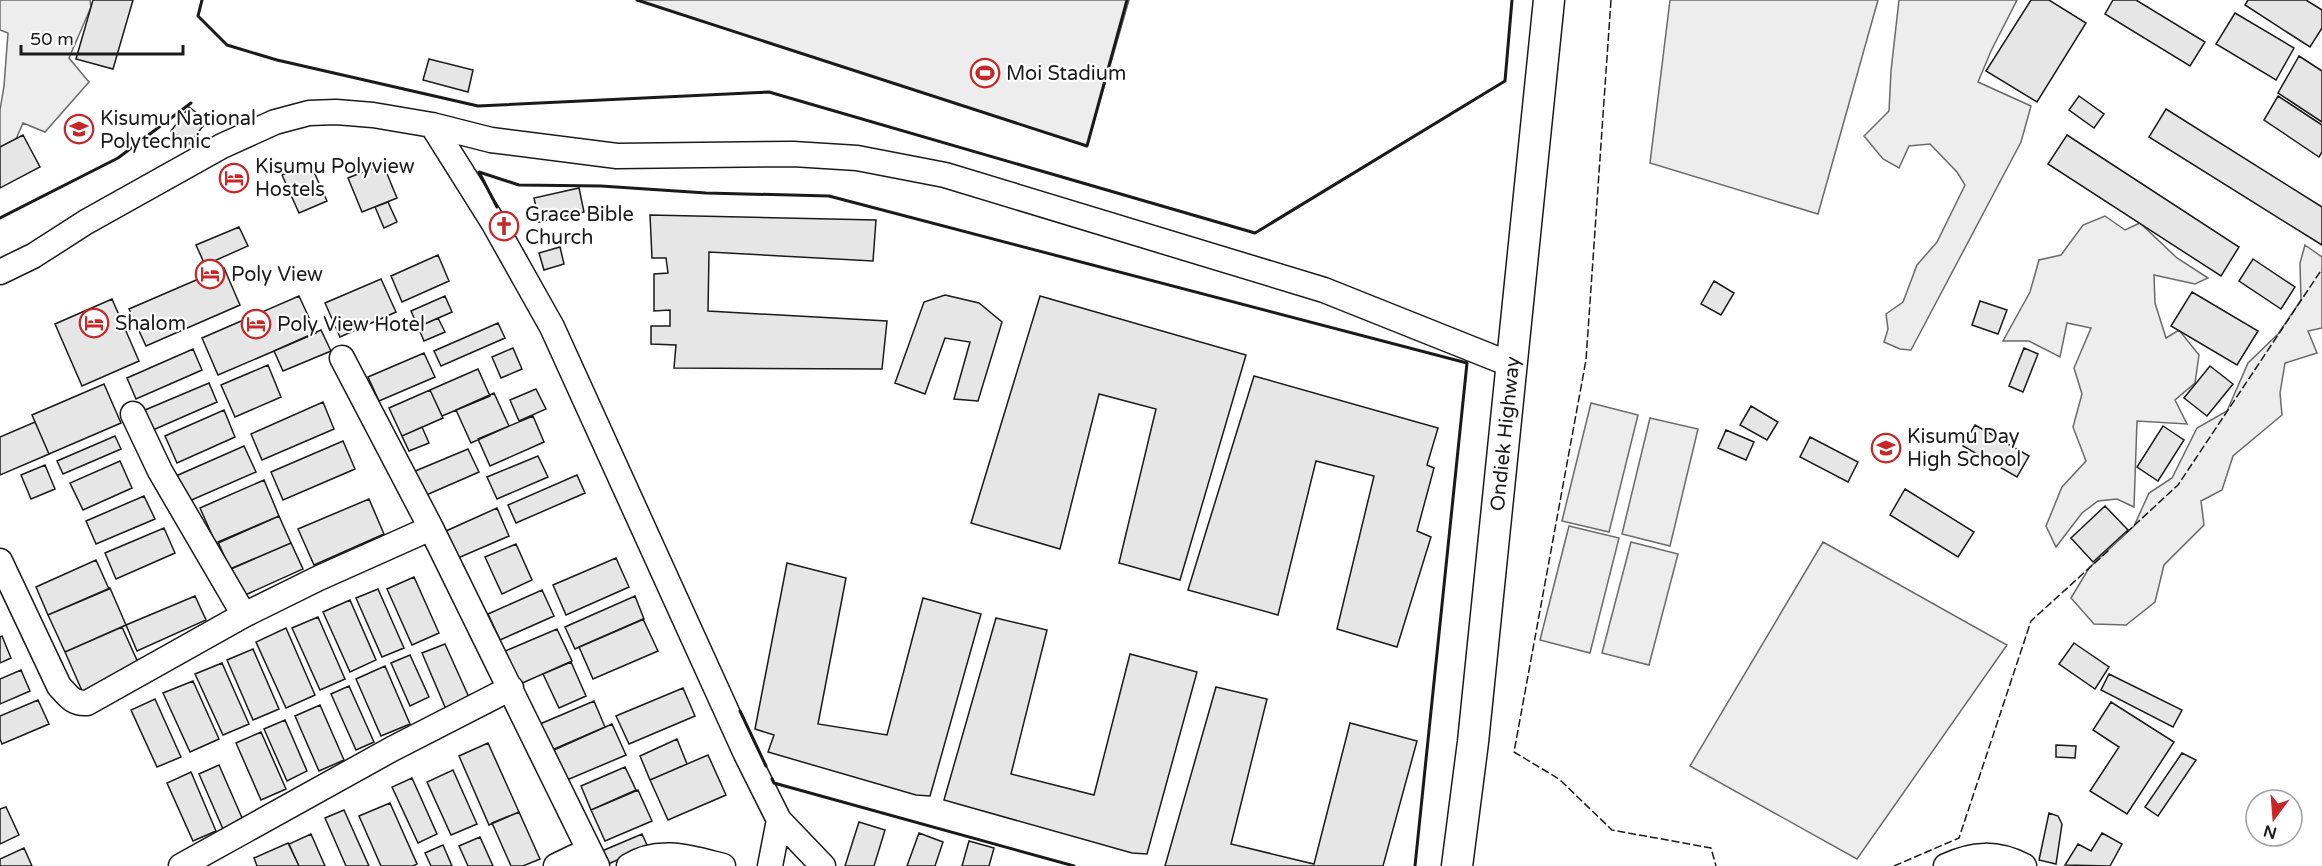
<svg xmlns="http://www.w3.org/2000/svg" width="2322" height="866" viewBox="0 0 2322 866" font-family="'Varela Round',sans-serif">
<rect width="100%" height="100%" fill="#fff"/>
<path fill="#ededed" stroke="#6a6a6a" stroke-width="1.5" d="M0 0H90L91 7 69 58 89 82 45 132 23 123 16 139 0 147V110L4 86 8 33 0 30Z
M637 0H1129L1087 146Z
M1670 0H1878L1818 214 1650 163Z
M1899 0H2017L1991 51 1978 82 2031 106 2021 142 1911 350 1900 349 1884 342 1888 329 1886 314 1903 302 1917 265 1937 242 1965 185 1957 172 1930 144 1909 146 1899 168 1883 159 1864 136 1889 111 1891 71Z
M2105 216 2125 230 2140 223 2177 258 2208 278 2195 284 2154 275 2155 303 2166 338 2179 330 2199 355 2195 383 2175 400 2187 424 2137 421 2134 507 2117 499 2098 501 2082 513 2056 547 2046 526 2062 487 2086 461 2073 427 2082 394 2074 368 2091 328 2067 323 2060 357 2029 341H2003L2030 292 2039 260 2061 255 2083 225Z
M2305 245 2322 257V328L2308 331 2317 353 2285 363 2280 393 2282 415 2233 456 2222 490 2201 501 2204 525 2164 565 2155 602 2126 625 2094 624 2071 598 2089 568 2134 526 2149 493 2172 478 2197 428 2227 411 2248 363 2278 334 2301 300 2300 263Z
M1591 403 1638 415 1609 532 1562 521Z
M1650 418 1698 429 1670 546 1622 534Z
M1569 526 1619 538 1590 653 1540 640Z
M1631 542 1678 554 1649 665 1602 653Z
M1823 542 2007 645 1857 859 1690 766Z"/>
<path fill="#e6e6e6" stroke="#1a1a1a" stroke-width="1.5" d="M93 0H133L113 69 76 59Z
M2031 0H2049L2086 23 2037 102 1986 71Z
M2113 0H2136L2205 42 2190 66 2105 14Z
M2248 0H2306L2322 10V28L2310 47 2245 5Z
M2235 13 2294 48 2276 80 2216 44Z
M2299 56 2322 71V122L2278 93Z
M429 59 473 70 468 92 423 80Z
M2079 96 2104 114 2094 128 2069 110Z
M2278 96 2322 125V152L2319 157 2264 120Z
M189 107 207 121 189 144 171 131Z
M2166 109 2322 207V245L2149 137Z
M23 135 40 167 0 188V147Z
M2067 135 2239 247 2221 276 2048 164Z
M310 163 327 201 299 213 282 175Z
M383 164 397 198 362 212 348 178Z
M579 188 584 212 539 222 534 198Z
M388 202 397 222 384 228 375 207Z
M650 215 876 220 873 261 709 252 708 311 887 321 882 369 674 368 676 345 651 344V326H670V310L654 311V274L668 273 666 258H652Z
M239 227 248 246 205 265 196 245Z
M560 247 564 264 544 270 539 253Z
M438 255 449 281 402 302 391 276Z
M2253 259 2295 287 2281 309 2239 281Z
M224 268 240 305 146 346 129 309Z
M381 279 396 312 340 337 325 303Z
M1714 281 1734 293 1721 315 1701 304Z
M2192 292 2258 331 2237 365 2171 326Z
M945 295 979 303 1002 322 978 401 954 399 970 342 945 338 925 394 895 383 924 302Z
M299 296 316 333 218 375 202 338Z
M445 296 452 312 418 327 411 311Z
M1040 296 1246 355 1180 580 1119 563 1156 409 1099 394 1060 549 971 523Z
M112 299 139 361 82 386 55 324Z
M1980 301 2007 310 1998 334 1972 325Z
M438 318 445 332 424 341 418 327Z
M498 323 505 338 441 366 434 351Z
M321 330 331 351 283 371 274 351Z
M513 348 522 369 501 378 492 357Z
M2024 348 2038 354 2023 392 2009 386Z
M193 349 202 370 136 399 127 378Z
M424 353 435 377 379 401 368 377Z
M268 365 281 397 235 417 221 385Z
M2210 366 2233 384 2207 416 2184 398Z
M478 369 490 396 442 416 430 390Z
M1254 376 1438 428 1427 465 1434 468 1417 531 1431 537 1397 647 1337 629 1374 476 1316 461 1278 615 1188 590Z
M209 383 217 402 153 430 145 410Z
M104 384 121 423 49 454 32 415Z
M536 389 546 409 519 421 510 400Z
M430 390 443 418 402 436 389 408Z
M494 393 509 426 471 443 456 410Z
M323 402 334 429 262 460 251 434Z
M1751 406 1778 422 1767 440 1740 425Z
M224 410 235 437 177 463 165 436Z
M533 416 544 442 490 466 478 439Z
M35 422 49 454 0 475V437Z
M1975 425 2029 456 2017 477 1963 446Z
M2163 426 2184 440 2158 481 2137 467Z
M422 427 429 443 409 451 402 436Z
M1726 430 1754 442 1746 460 1718 448Z
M115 436 121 449 63 474 57 461Z
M1810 437 1858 462 1848 482 1800 457Z
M343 441 355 469 283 500 271 472Z
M244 446 256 472 187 502 176 476Z
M468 449 479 472 424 496 413 472Z
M538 456 548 477 497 499 487 477Z
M120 461 132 488 83 510 70 483Z
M45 465 55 489 31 499 21 475Z
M577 475 585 493 516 523 508 505Z
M264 480 279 516 216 544 200 508Z
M1905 489 1974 532 1958 557 1890 515Z
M144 496 155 519 96 544 86 521Z
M369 499 384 534 314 565 298 529Z
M2105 506 2128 530 2093 562 2071 538Z
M497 508 509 536 458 558 446 531Z
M279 516 291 543 230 569 218 542Z
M164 528 175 553 116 579 105 553Z
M291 543 303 569 243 596 231 569Z
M516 544 532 580 502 594 485 557Z
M616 558 629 587 566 615 553 585Z
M96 560 109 589 48 615 36 587Z
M787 563 846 578 818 724 887 735 923 598 981 614 930 796 916 795 768 752 774 735 755 729Z
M414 577 439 633 412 645 387 589Z
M110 588 126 625 65 652 48 615Z
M378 589 404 648 382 657 356 598Z
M542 590 554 616 500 640 488 614Z
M195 596 206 620 137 651 126 625Z
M635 596 644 619 575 649 565 627Z
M350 600 376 660 350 672 323 612Z
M318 617 345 679 320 690 292 628Z
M996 618 1047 630 1011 774 1094 795 1130 654 1197 672 1147 854 1132 853 944 800Z
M643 619 658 651 593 679 579 647Z
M122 627 140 667 83 693 65 652Z
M286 628 315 695 286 708 256 642Z
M557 629 572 661 518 685 503 652Z
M2 636 11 658 0 663V637Z
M2074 643 2109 667 2095 689 2059 664Z
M445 644 472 704 448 714 422 653Z
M253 649 279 709 253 720 227 660Z
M410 655 429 697 410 706 391 663Z
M571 662 586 696 559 708 543 674Z
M222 663 249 724 223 735 195 674Z
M385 666 410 724 381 736 356 679Z
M21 670 30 691 0 704V679Z
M2109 674 2182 710 2173 727 2101 690Z
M193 681 219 739 190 752 163 693Z
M349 686 374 742 356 750 331 694Z
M1216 687 1267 699 1231 844 1314 864 1350 723 1417 741 1383 866H1165Z
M683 688 695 716 629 744 616 716Z
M155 699 181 757 157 767 131 710Z
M38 700 49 724 2 744 0 739V716Z
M594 701 605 727 552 750 540 724Z
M2111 702 2174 742 2127 814 2090 791 2119 747 2093 730Z
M320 705 344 760 319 771 295 716Z
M285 720 307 771 287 781 264 729Z
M612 724 626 755 567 780 554 750Z
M261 732 286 789 261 800 236 743Z
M677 739 687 764 650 780 640 756Z
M488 743 519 812 489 825 459 756Z
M2056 745 2076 746 2075 758 2056 757Z
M2182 753 2196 760 2158 816 2145 807Z
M708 755 726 795 668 820 650 780Z
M219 765 243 820 223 829 199 774Z
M625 767 636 790 591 810 581 786Z
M453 770 477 824 451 835 427 782Z
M191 772 216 831 193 841 167 783Z
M412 778 437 834 418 843 392 787Z
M638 790 652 821 605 841 591 810Z
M390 803 417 864 413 866H381L359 816Z
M6 807 19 835 0 844V809Z
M344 810 369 866H346L325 818Z
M519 812 540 859 523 866H511L492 823Z
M2049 813 2058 816 2062 824 2056 864 2039 860Z
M859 822 885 830 874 866H845Z
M919 833 943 842 935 866H907Z
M2102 833 2122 844 2110 866 2065 865 2078 844 2091 851Z
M311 834 325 866H299L289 844Z
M642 834 648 847 608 864 602 851Z
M480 837 493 866H468L459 846Z
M969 841 994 848 989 866H962Z
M288 843 299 866H257L254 858Z
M443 845 452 866H431L425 853Z
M24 848 32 866H0V859Z"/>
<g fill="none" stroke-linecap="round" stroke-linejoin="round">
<g stroke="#1a1a1a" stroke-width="27">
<path id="minor" d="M432 125 493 222 552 327 746 754 779 820 823 866
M0 272 33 256 86 222 222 146 275 122 309 113 336 112 373 115 432 125 491 140 617 156 793 154 857 158 945 175 1324 290 1512 365
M342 358 431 528 597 866
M133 414 160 471 244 615
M0 561 59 686C68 696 73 704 87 703L244 615 319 578 431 528
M181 866 392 749 511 688
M556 866 589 850
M629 866C659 847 691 858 723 866
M770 866 779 820
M1946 866C1973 853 1997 852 2024 866"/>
</g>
<g stroke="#1a1a1a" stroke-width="33">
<g id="major">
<path id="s1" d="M1457 866 1473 742 1549 0"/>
</g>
</g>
<use href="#minor" stroke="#fff" stroke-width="24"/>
<use href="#major" stroke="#fff" stroke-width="30"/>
<path stroke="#1a1a1a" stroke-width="1.5" stroke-dasharray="8 3" stroke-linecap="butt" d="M1611 0 1586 360 1514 752 1559 779 1612 830 1711 848 1716 866
M2126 533 2178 485 2322 269
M1894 866 1959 838 2031 621 2109 550"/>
<path stroke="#1a1a1a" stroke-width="3" d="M202 0 198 16 227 45 277 60 478 106 769 92 1255 233 1505 81 1512 0
M637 0 1087 146 1127 0
M497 207 479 172 519 185 601 186 706 193 829 196 1467 363 1415 866
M0 218 118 158 191 103
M740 711 766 766
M772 779 774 783 1074 866"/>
</g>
<defs>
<g id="stadium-ring" transform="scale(1.5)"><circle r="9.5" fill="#fff" stroke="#c62828" stroke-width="1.5"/><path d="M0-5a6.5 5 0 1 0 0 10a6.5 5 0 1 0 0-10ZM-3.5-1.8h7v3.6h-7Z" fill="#c62828"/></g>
<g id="university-ring" transform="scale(1.5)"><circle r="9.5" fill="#fff" stroke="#c62828" stroke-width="1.5"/><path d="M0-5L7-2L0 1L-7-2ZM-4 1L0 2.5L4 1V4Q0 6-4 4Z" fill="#c62828"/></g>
<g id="hotel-ring" transform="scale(1.5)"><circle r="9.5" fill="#fff" stroke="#c62828" stroke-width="1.5"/><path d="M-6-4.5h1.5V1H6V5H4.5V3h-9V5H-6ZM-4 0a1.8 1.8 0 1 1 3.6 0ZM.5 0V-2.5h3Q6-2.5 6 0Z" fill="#c62828"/></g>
<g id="church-ring" transform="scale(1.5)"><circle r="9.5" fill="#fff" stroke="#c62828" stroke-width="1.5"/><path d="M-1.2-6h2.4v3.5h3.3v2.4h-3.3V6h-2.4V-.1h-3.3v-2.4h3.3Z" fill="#c62828"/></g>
<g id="school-ring" transform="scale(1.5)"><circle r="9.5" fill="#fff" stroke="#c62828" stroke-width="1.5"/><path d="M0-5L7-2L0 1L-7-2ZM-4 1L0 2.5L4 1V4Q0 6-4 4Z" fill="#c62828"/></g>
</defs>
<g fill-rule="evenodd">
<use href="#stadium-ring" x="985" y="73"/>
<use href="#university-ring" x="79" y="129"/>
<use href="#hotel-ring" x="234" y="178"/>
<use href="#church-ring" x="504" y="226"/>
<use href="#hotel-ring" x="210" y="274"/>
<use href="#hotel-ring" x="94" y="323"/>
<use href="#hotel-ring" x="256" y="324"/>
<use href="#school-ring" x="1886" y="448"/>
</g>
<g text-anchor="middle" stroke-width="4.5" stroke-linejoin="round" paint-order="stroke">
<g font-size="20" fill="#1a1a1a" stroke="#fff" text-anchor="start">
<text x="1006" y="80">Moi Stadium</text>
<text x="100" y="125">Kisumu National<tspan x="100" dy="23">Polytechnic</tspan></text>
<text x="255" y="173">Kisumu Polyview<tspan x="255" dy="23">Hostels</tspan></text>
<text x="525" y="221">Grace Bible<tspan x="525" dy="23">Church</tspan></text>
<text x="231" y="281">Poly View</text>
<text x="115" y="330">Shalom</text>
<text x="277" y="331">Poly View Hotel</text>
<text x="1907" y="443">Kisumu Day<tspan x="1907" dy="23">High School</tspan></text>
</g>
<g font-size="20" fill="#1a1a1a" stroke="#fff">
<text dy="7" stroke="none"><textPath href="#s1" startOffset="435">Ondiek Highway</textPath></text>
</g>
</g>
<g transform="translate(2274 818) rotate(196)"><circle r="28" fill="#ffffff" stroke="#a3a3a3" stroke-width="1.5"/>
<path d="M0-4.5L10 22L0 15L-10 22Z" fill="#c62828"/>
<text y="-9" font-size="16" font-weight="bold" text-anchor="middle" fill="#1a1a1a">N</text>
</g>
<path d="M21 45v9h162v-9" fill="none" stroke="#1a1a1a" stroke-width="3"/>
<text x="30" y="45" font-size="18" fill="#1a1a1a" stroke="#ffffff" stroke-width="4.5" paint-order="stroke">50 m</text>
</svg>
